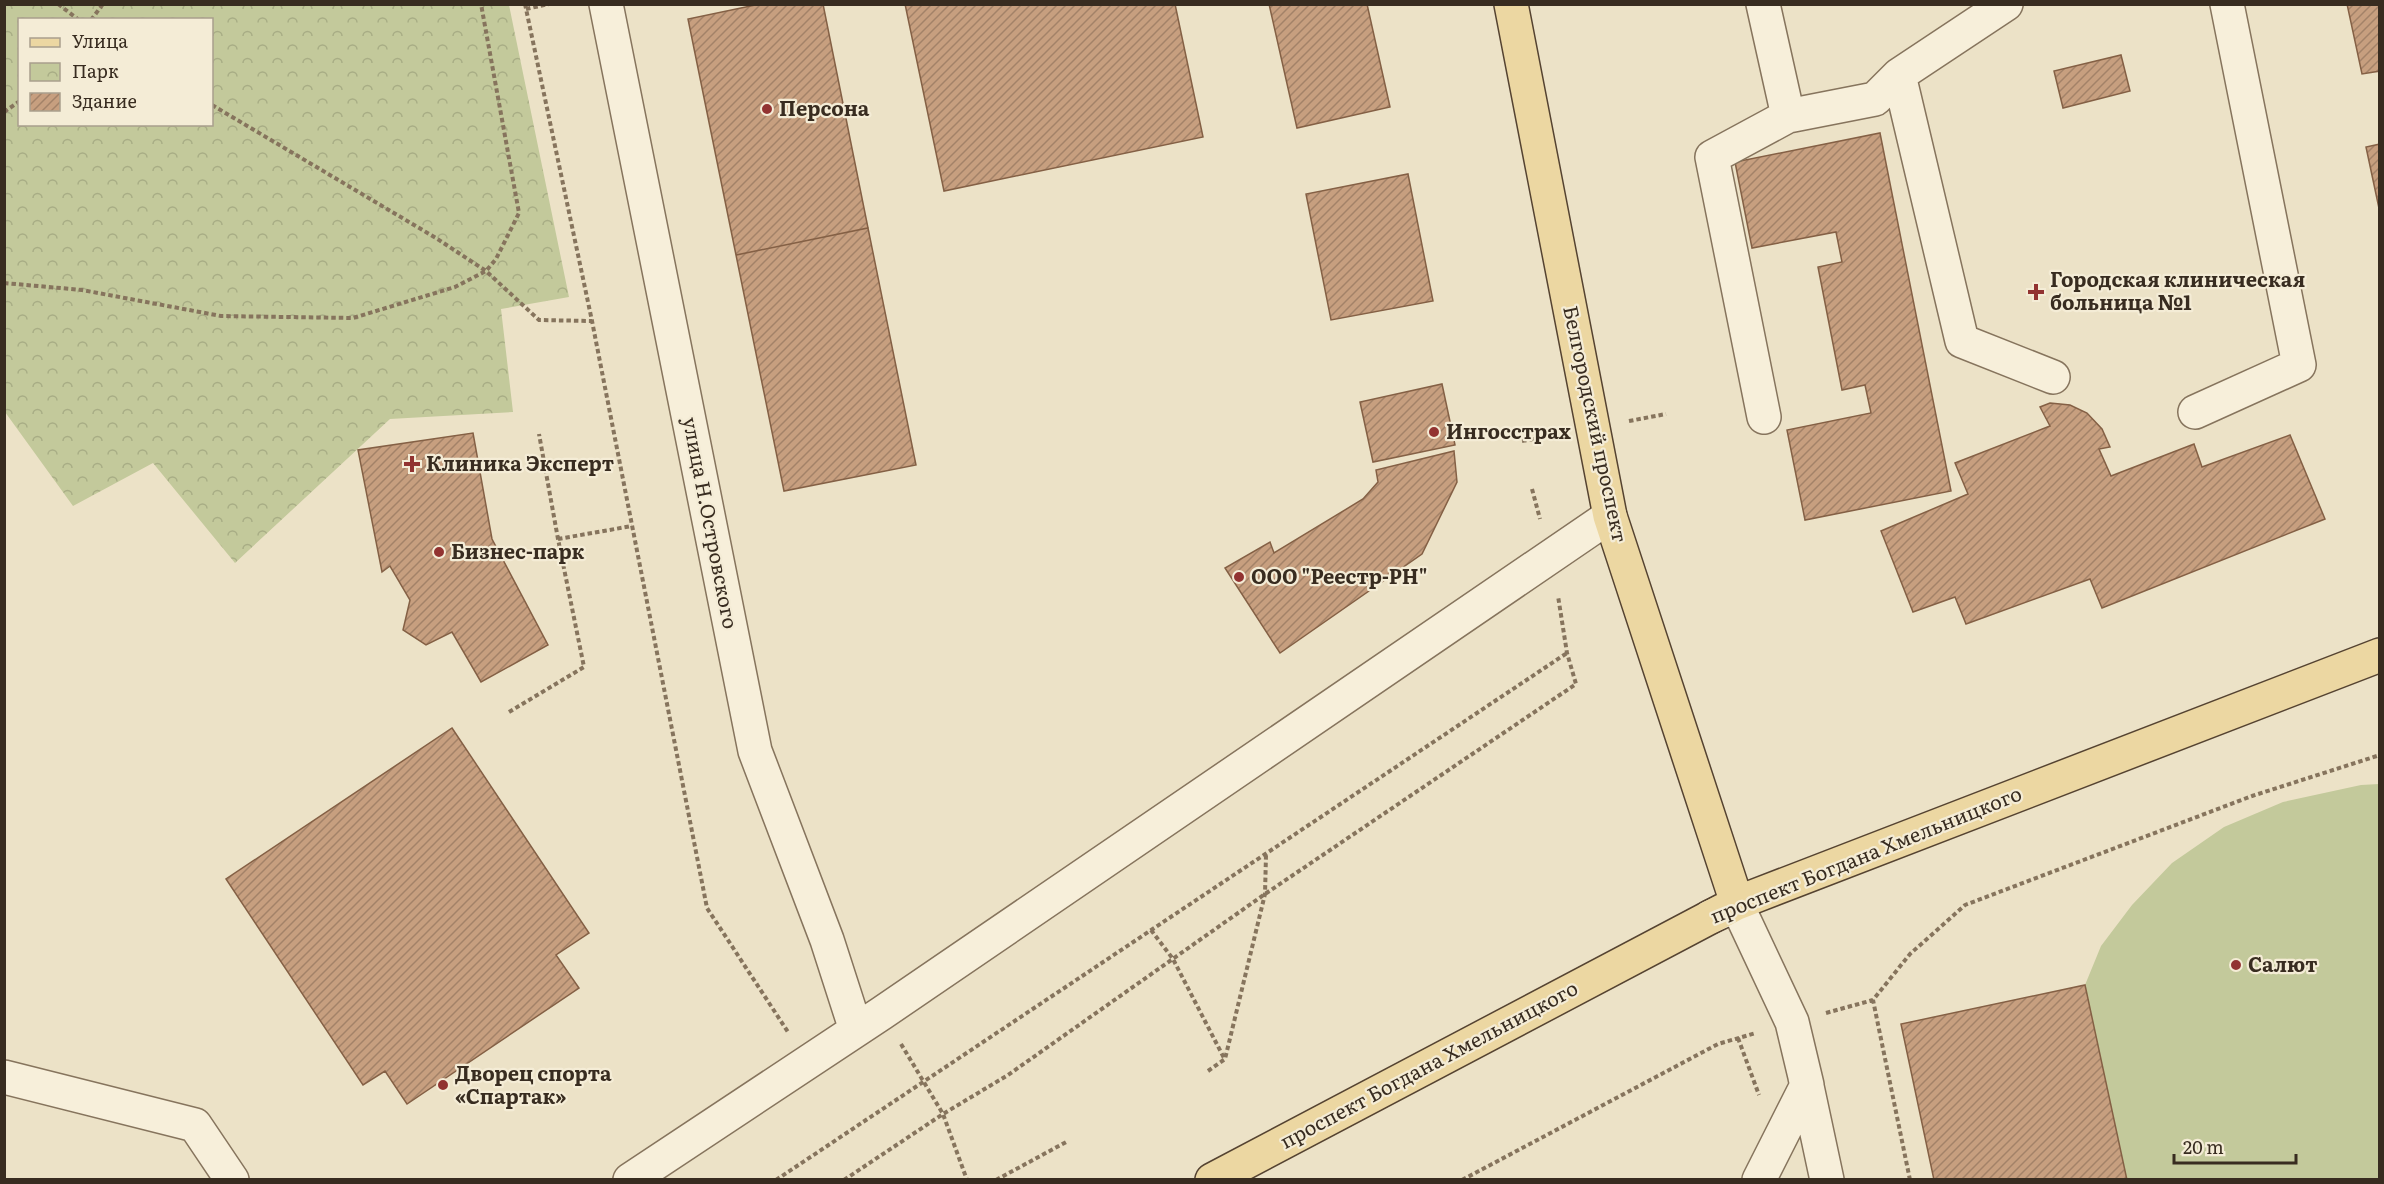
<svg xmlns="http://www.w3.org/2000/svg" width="2384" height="1184" viewBox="0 0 2384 1184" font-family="Literata,serif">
<defs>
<pattern id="park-crowns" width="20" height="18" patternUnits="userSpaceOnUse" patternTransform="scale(1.5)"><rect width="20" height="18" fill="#c3c99b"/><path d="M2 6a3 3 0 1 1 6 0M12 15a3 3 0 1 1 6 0" fill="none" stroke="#a8ad85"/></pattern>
<pattern id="building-hatch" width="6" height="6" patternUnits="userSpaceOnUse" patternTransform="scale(1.5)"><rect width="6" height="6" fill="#c79f7f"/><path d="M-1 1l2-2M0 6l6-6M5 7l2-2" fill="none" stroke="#a38268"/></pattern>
</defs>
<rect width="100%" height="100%" fill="#ece2c7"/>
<path fill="url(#park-crowns)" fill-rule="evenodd" d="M4 5H509L569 297 501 309 513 412 390 419 235 563 153 463 73 506 5 412ZM20 20H212V124H20Z"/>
<path fill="#c3c99b" d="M2379 784V1179H1934L1901 1024 2085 985 2101 946 2132 905 2172 863 2224 827 2283 802 2361 785Z"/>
<path fill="url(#building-hatch)" stroke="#846045" stroke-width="1.5" d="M760 4H823L868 228 736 255 688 19Z
M905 4H1175L1203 137 944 191Z
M1269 4H1367L1390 107 1297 128Z
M2347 4H2380V71L2362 74Z
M2121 55 2130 91 2063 108 2054 71Z
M1880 133 1951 491 1805 520 1787 430 1871 413 1865 385 1842 390 1818 267 1842 262 1836 232 1752 248 1735 162Z
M2380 144V213L2366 147Z
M1408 174 1433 301 1331 320 1306 194Z
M868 228 916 465 784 491 736 255Z
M1442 384 1455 445 1373 462 1360 402Z
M2050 403 2070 405 2087 413 2102 429 2110 447 2099 449 2111 476 2194 444 2202 467 2290 435 2325 519 2102 608 2090 579 1966 624 1955 597 1913 612 1881 531 1968 494 1955 463 2050 426 2040 407Z
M473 433 492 539 548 645 481 682 452 632 426 645 403 630 410 600 390 566 382 572 358 450Z
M1454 451 1457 482 1422 554 1280 653 1225 568 1270 542 1274 553 1363 499 1378 482 1376 470Z
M452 728 589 933 556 955 579 988 407 1104 385 1071 363 1085 226 879Z
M2085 985 2127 1180H1934L1901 1024Z"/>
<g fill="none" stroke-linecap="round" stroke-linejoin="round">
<g stroke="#86745d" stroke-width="36">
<path id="minor" d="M606 4 755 751 827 940 856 1030
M1763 4 1788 116 1712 157 1764 417
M2006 4 1899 75 1962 341 2053 377
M1788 116 1875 99 1899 75
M2195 412 2299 365 2227 4
M1710 917 1737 905 1792 1022 1807 1085 1759 1180
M4 1077 195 1125 232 1180
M1805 1077 1827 1180
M630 1180 882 1013 1610 516"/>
</g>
<g stroke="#554331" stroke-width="36">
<path id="major" d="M1511 4 1610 516 1737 903
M1212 1180 1737 903 2380 655"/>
</g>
<path stroke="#86745d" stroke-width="4" stroke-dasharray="4.5 3" stroke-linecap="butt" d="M58 4 79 20
M525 4 592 321 707 908 788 1032
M526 9 549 4
M91 20 103 4
M212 105 436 238 486 271 539 320 592 321
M4 112 20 101
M4 283 82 290 221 316 353 318 455 287 486 271 496 259 519 213 481 4
M1629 421 1666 414
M1522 441 1556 435
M1532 489 1540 519
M558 539 632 526
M509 712 584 667 558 539 539 434
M1151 930 1173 959 1224 1058
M1826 1013 1873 1000
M1738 1038 1759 1095
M901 1044 943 1114 967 1180
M1208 1071 1225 1059 1265 894 1266 855
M776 1180 1567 653
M844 1180 943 1114 1008 1075 1265 894 1576 684 1567 653 1558 596
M996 1180 1068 1141
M1462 1180 1718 1044 1756 1033
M1910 1180 1873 1000 1910 954 1965 905 2252 796 2380 755"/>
<use href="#minor" stroke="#f7efda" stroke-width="33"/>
<use href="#major" stroke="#ecd7a2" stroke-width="33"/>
</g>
<g fill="#923331" stroke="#f4ecd6" stroke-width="2">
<circle cx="767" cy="109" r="6"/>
<path d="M2033 283h6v6h6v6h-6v6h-6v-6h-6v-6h6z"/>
<circle cx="1434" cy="432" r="6"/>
<path d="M409 455h6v6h6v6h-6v6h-6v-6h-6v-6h6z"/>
<circle cx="439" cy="552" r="6"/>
<circle cx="1239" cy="577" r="6"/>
<circle cx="2236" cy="965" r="6"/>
<circle cx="443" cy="1085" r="6"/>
</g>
<g text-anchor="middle" stroke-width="4.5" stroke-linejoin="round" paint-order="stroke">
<g font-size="20" font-weight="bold" fill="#382c20" stroke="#f4ecd6" text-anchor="start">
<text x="779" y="116">Персона</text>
<text x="2050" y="287">Городская клиническая<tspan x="2050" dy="23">больница №1</tspan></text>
<text x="1446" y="439">Ингосстрах</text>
<text x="426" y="471">Клиника Эксперт</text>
<text x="451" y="559">Бизнес-парк</text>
<text x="1251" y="584">ООО "Реестр-РН"</text>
<text x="2248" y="972">Салют</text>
<text x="455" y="1081">Дворец спорта<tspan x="455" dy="23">«Спартак»</tspan></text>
</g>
<g font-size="20" fill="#382c20" stroke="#f4ecd6">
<text transform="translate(1595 424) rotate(78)" y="7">Белгородский проспект</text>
<text transform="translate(710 523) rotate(79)" y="7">улица Н.Островского</text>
<text transform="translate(1866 855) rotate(-22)" y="7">проспект Богдана Хмельницкого</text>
<text transform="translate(1429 1065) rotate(-28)" y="7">проспект Богдана Хмельницкого</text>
</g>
</g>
<rect width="2384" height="1184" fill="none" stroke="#382c20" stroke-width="12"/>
<rect x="18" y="18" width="195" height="108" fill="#f4ecd6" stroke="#a99f8d" stroke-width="1.5"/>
<rect x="30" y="38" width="30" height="9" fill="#ecd7a2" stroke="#a99f8d" stroke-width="1.5"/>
<text x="72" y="48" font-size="18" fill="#382c20">Улица</text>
<rect x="30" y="63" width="30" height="18" fill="url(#park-crowns)" stroke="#a99f8d" stroke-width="1.5"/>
<text x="72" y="78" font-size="18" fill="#382c20">Парк</text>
<rect x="30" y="93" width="30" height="18" fill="url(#building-hatch)" stroke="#a99f8d" stroke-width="1.5"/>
<text x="72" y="108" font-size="18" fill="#382c20">Здание</text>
<path d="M2174 1154v9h122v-9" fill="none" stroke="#382c20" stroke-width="3"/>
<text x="2183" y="1154" font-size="18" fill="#382c20" stroke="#f4ecd6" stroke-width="4.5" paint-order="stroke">20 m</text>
</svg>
